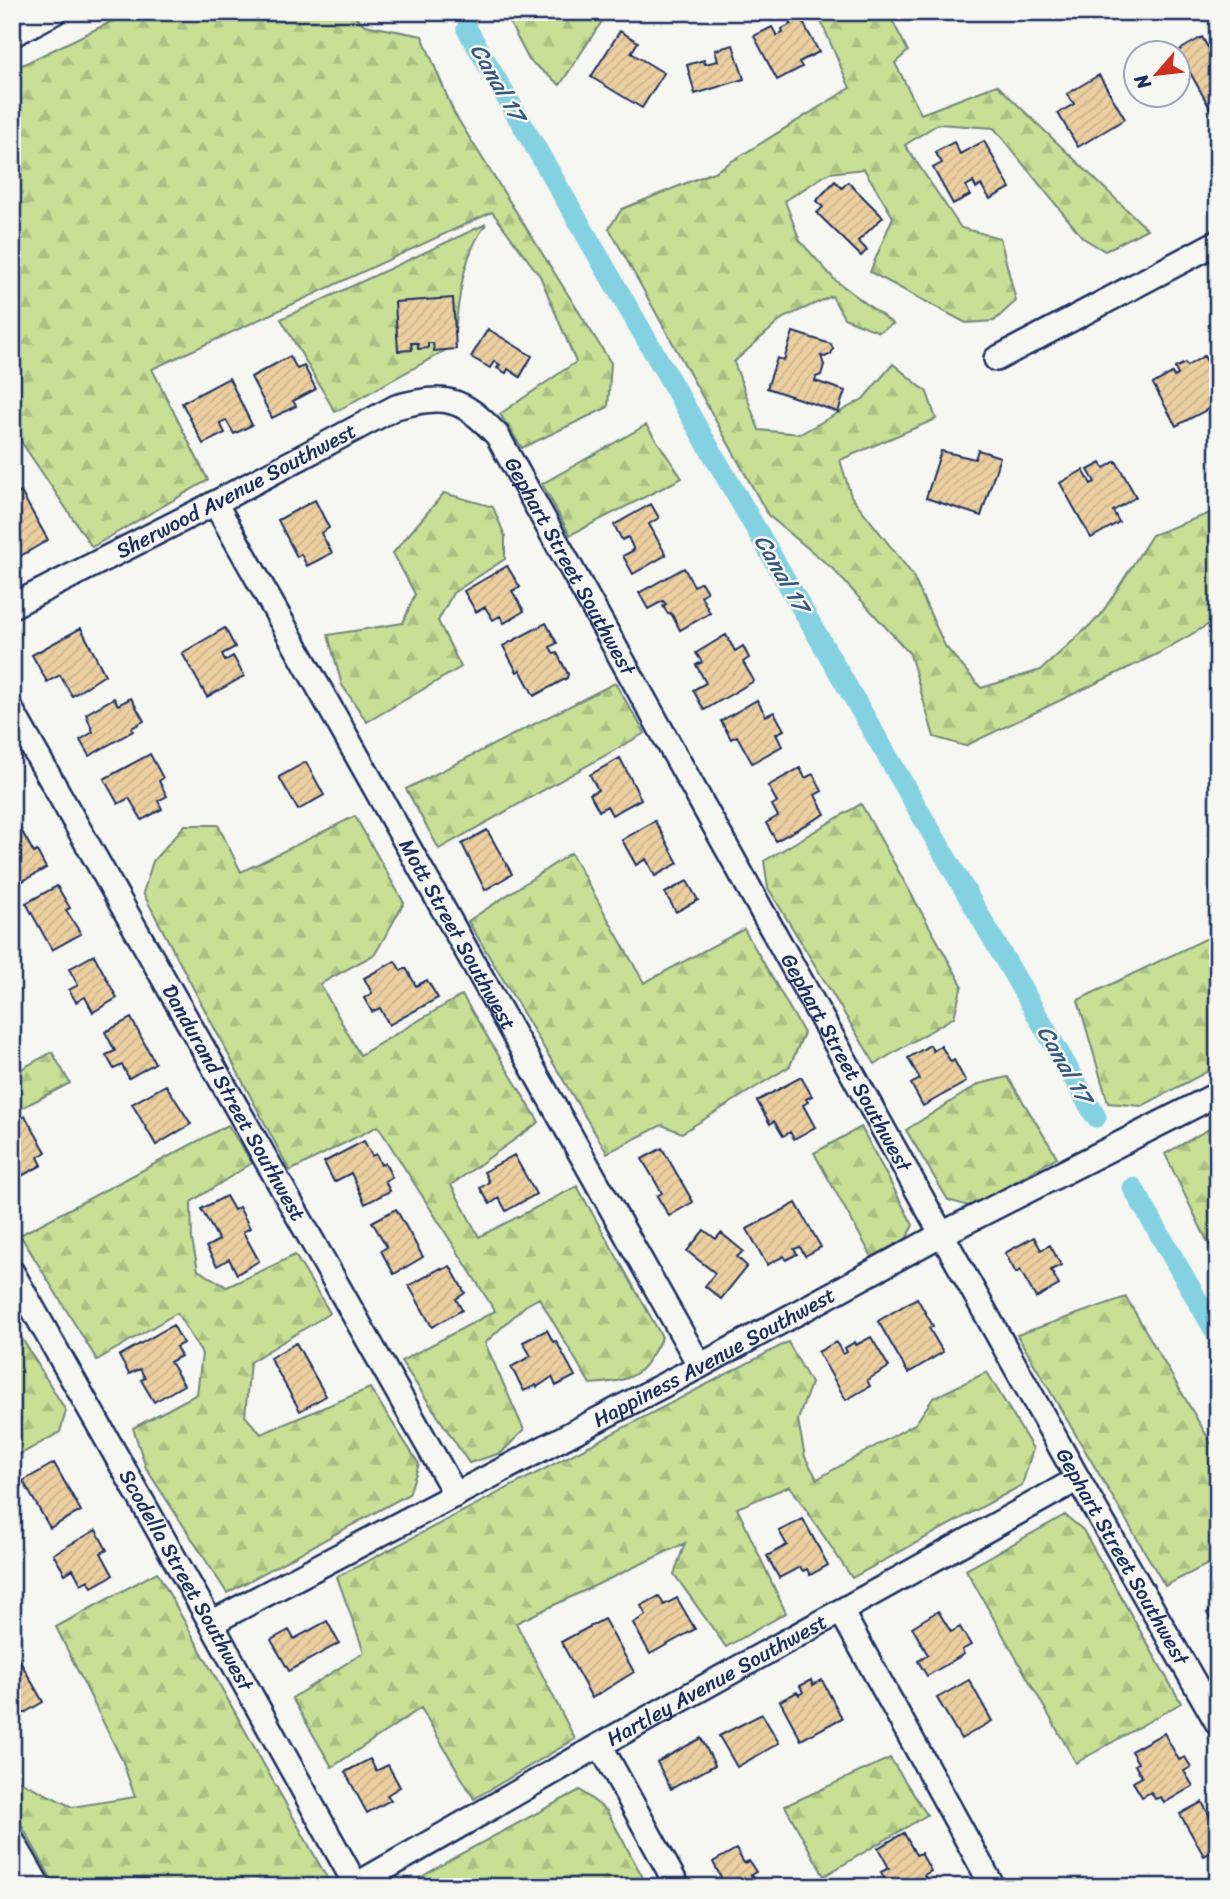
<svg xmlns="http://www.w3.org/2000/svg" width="1230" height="1899" viewBox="0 0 1230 1899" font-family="Sriracha,sans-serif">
<defs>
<pattern id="forest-firs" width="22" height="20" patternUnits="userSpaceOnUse" patternTransform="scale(1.75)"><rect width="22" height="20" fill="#c8df95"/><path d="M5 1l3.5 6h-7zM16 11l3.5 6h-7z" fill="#abc083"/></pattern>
<pattern id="building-hatch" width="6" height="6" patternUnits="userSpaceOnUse" patternTransform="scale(1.75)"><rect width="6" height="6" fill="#edd0a1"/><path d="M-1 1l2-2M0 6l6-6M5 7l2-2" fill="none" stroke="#cbb38d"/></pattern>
</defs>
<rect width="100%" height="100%" fill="#f6f6f2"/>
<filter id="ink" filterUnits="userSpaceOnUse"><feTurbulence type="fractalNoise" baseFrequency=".0143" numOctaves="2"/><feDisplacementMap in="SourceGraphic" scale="14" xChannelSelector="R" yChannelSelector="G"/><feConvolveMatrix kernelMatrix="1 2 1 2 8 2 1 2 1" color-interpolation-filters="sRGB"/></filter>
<g filter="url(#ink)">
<path fill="url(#forest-firs)" stroke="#72877a" stroke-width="2" d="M131 12H349L365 25 422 36 454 113 611 363 608 407 522 448 500 414 576 362 540 276 492 212 152 369 208 480 92 547 12 428V70Z
M504 12H608L560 85 529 60Z
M817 12H888L908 51 895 63 921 114 997 85 1147 229 1105 251 1083 238 994 128 938 124 905 145 961 228 1000 238 1016 301 994 321 966 323 870 272 893 217 864 169 829 173 785 201 800 241 835 280 893 324 879 332 844 318 832 296 783 318 734 362 759 430 800 434 863 399 893 364 927 392 936 419 840 460 851 496 912 574 945 646 981 688 1041 670 1100 616 1152 535 1218 510V619L1157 654 965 746 934 737 910 654 833 569 768 515 609 228 622 209 716 171 850 88Z
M486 224C460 259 459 304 453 346L335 412 281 319Z
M646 425 682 478 570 535 542 484Z
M444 493 493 507 505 536V559L453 593 438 621 461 667 367 722 342 685 328 635 403 623 415 594 393 553Z
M615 683 645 733 439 849 406 789Z
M861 804 962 985 954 1017 875 1064 768 888 764 861Z
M355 816 404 903 375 954 320 984 360 1055 462 995 539 1122 451 1185 479 1237 577 1186 662 1337C641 1377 634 1381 590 1384L539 1298 525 1306 485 1343 524 1430 501 1453 469 1463 401 1361 495 1311 378 1126 290 1171 143 893 153 861 185 825H218L241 872Z
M571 853 644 983 744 929 804 1033 790 1066 682 1133 662 1125 607 1153 468 921Z
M1218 933V1066L1142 1106 1108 1103 1078 1000Z
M52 1052 70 1083 12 1113V1074Z
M1008 1077 1057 1157 972 1207 948 1200 906 1130 979 1084Z
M1218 1124V1241L1209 1245 1165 1154Z
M228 1125 252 1163 191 1202 192 1240 198 1270 227 1287 295 1255 330 1313 250 1362 245 1416 261 1434 370 1388 419 1464 409 1494 227 1593 146 1468 133 1428 197 1394 202 1354 177 1313 97 1360 20 1235Z
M861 1127 913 1225 906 1239 872 1257 814 1153Z
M1126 1297 1218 1455V1559L1165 1586 1017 1335Z
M12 1322 66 1411 60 1432 12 1459Z
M788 1342 811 1383 798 1420 805 1457 817 1479 916 1423 933 1398 987 1372 1033 1449 1022 1485 852 1578 790 1486 737 1508 786 1613 726 1647 674 1574 685 1543 516 1623 575 1739 474 1799 421 1708 332 1767 292 1698 364 1652 337 1577Z
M1065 1515 1083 1530 1181 1703 1076 1763 966 1570Z
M157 1572 332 1887H188L184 1881 174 1887H56L12 1808V1777L72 1807 135 1797 122 1760 56 1627Z
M890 1758 927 1815 824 1876 785 1806Z
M580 1790 607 1811 648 1887H410L413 1882 455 1857Z"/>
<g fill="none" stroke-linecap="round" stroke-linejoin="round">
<path stroke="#83d1e1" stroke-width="21" d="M467 29 1096 1117
M1133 1188 1218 1336"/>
</g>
<path fill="url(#building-hatch)" stroke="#1b2f5e" stroke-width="2" d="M799 15 819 52 799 62 802 67 777 80 754 36 772 27 777 36 783 33 782 29 791 24 789 20Z
M620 31 638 42 631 53 664 73 642 108 591 77Z
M1202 37 1218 65V116L1215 117 1178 51Z
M733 45 744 79 695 94 687 65 704 60 705 64 718 61 715 50Z
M1099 75 1125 119 1078 147 1058 113 1074 104 1067 94Z
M984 141 1010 188 990 199 981 185 976 188 973 182 966 186 970 195 953 204 933 168 942 163 935 152 954 142 960 154Z
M835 181 842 188 848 182 883 217 858 241 867 250 861 256 817 213 823 207 816 201Z
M453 298 456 349 434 351 433 343H428V348L418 349V343H411L412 350 398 351 395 302Z
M488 329 532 356 520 377 508 369 506 373 497 368 500 365 494 361 490 368 471 357Z
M793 332 831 344 833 349 831 354 825 357 821 356 824 365 821 375 816 377 815 381 845 391 838 412 767 388 777 358 784 360Z
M290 356 297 369 304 366 316 389 293 401 296 406 272 418 251 377Z
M1204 356 1218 381V404L1176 426 1153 384 1172 373 1174 377 1178 375 1175 368 1185 363 1187 366Z
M229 378 252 425 234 434 226 420 220 423 225 433 203 444 182 403Z
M978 450 1000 457 981 516 926 498 941 451 975 459Z
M1116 461 1136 497 1113 511 1119 522 1091 538 1060 483 1083 470 1091 484 1095 482 1088 470 1101 463 1104 468Z
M21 492 48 540 12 561V497Z
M315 500 329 528 321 533 332 553 307 566 301 554 297 557 278 520Z
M651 504 659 518 649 524 666 555 633 574 623 556 634 550 628 537 622 540 614 525Z
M507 566 520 587 512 591 524 611 504 623 500 616 493 620 485 607 476 612 464 591Z
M684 568 694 586 701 582 707 592 701 596 710 613 680 630 671 613 668 614 663 606 666 604 663 601 648 609 639 593Z
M546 623 557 643 550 647 554 654 557 653 568 674 567 678 534 696 520 670 517 672 503 646Z
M81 628 105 675 72 696 60 675 47 682 32 655Z
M225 628 235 647 222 654 225 661 233 656 244 676 207 697 182 653Z
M726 635 735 651 743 646 749 658 743 662 754 681 704 710 693 690 706 683 696 665 702 662 696 653Z
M114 698 118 705 131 698 144 721 132 728 133 731 89 756 80 740 93 732 86 714Z
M757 700 766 716 774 712 784 730 776 734 782 746 752 763 737 736 731 739 721 721Z
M150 754 163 778 159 781 167 796 158 801 162 809 142 820 129 798 118 804 104 779Z
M620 758 641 799 612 815 607 806 599 811 590 794 598 790 590 775Z
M306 762 324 795 298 810 279 777Z
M800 768 805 778 813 774 822 791 815 795 825 814 776 841 766 823 778 816 772 805 777 802 768 786Z
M655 821 678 863 655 876 646 859 636 865 622 840Z
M20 828 34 853 37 851 46 868 12 887V832Z
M487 830 512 874 485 890 462 844Z
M687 881 698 900 676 912 665 893Z
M57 886 70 908 66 910 81 934 52 950 26 903Z
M94 955 117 998 93 1012 85 997 76 1002 69 990 78 985 69 969Z
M395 961 401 971 406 968 416 986 427 980 438 998 389 1025 380 1008 372 1012 364 998 372 993 364 978Z
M131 1018 155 1063 129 1078 122 1065 114 1069 106 1055 115 1051 105 1032Z
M930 1045 933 1051 941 1046 951 1062 954 1060 966 1082 923 1106 911 1084 920 1079 908 1058Z
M801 1077 812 1096 806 1099 808 1102 803 1105 815 1127 794 1139 790 1132 783 1136 774 1121 770 1124 757 1101Z
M166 1085 191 1124 156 1145 132 1104Z
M25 1116 46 1152 38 1157 42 1165 12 1181V1123Z
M364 1141 372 1156 376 1154 381 1165 385 1163 392 1177 385 1181 390 1191 365 1204 351 1173 334 1182 324 1162Z
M662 1148 693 1202 669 1216 657 1196 662 1193 642 1159Z
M514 1155 536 1194 506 1211 499 1198 490 1204 480 1188 489 1182 484 1172Z
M226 1196 234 1210 239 1207 250 1228 243 1232 259 1261 237 1274 229 1259 217 1266 206 1247 219 1240 201 1209Z
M796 1203 821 1247 805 1256 800 1247 794 1249 797 1254 786 1260 784 1256 767 1265 747 1229Z
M396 1209 423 1257 394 1274 381 1251 387 1247 372 1222Z
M704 1230 716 1239 721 1233 743 1251 737 1257 747 1266 721 1299 705 1286 715 1273 687 1251Z
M1034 1237 1041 1250 1050 1245 1061 1265 1051 1270 1059 1285 1036 1298 1020 1270 1016 1273 1005 1253Z
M450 1266 465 1293 456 1299 462 1310 432 1327 409 1286 441 1268 442 1270Z
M917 1298 933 1326 929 1328 943 1352 908 1373 878 1321Z
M173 1325 183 1343 176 1347 181 1356 170 1362 184 1385 154 1402 141 1380 145 1378 140 1369 129 1374 119 1356Z
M547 1330 553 1342 556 1341 575 1376 556 1386 552 1377 537 1387 536 1385 524 1391 511 1367 531 1356 523 1342Z
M871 1337 889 1367 867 1380 870 1386 846 1400 818 1352 836 1342 843 1354 847 1352 845 1348 855 1342 856 1345Z
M296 1343 326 1396 300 1411 270 1358Z
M54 1463 81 1511 50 1528 23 1481Z
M803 1519 828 1565 810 1575 807 1569 803 1571 800 1567 779 1578 767 1556 787 1545 779 1531Z
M96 1530 107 1550 101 1553 113 1575 92 1587 88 1580 81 1584 73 1569 65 1574 53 1554Z
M1218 1569V1605L1209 1588 1214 1586 1208 1575Z
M659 1596 664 1605 677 1598 695 1629 650 1654 633 1623 646 1615 641 1606Z
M1218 1607V1632L1207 1613Z
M938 1611 951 1632 960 1627 971 1645 962 1650 964 1654 927 1676 918 1661 928 1655 912 1627Z
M604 1619 634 1672 592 1698 561 1642Z
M327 1621 339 1643 289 1671 271 1640 289 1630 294 1639Z
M16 1654 43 1702 12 1720V1656Z
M811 1680 813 1685 822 1680 842 1718 801 1740 780 1701 797 1692 799 1695 803 1692 800 1686Z
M969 1680 992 1721 961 1739 937 1698Z
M762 1714 779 1743 737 1767 719 1736Z
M1164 1733 1179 1760 1185 1757 1191 1767 1184 1771 1193 1786 1164 1803 1161 1797 1155 1799 1151 1792 1142 1797 1133 1782 1142 1777 1135 1765 1138 1763 1131 1751Z
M701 1738 715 1765 671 1789 657 1762Z
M370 1759 376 1771 388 1765 400 1787 387 1795 391 1800 367 1813 345 1772Z
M1202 1802 1218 1831V1849L1204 1856 1180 1814Z
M904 1833 916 1855 921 1853 931 1871 924 1875 931 1886 929 1887H901L899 1884 889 1887 881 1872 889 1868 878 1848Z
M736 1849 744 1863 749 1861 756 1872 751 1875 758 1887H726L713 1862Z"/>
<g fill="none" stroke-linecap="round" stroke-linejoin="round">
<g stroke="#1b2f5e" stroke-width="28">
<g id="street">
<path d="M12 35 55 12"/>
<path d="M996 359 1218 242"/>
<path id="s1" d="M215 503 700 1366"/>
<path id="s2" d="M12 606 215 503 396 407C446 394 461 397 497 435L1078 1479 1218 1724"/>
<path id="s3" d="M12 711 456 1495"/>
<path id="s4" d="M12 1272 211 1623 357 1887"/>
<path d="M841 1611 993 1887"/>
<path id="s5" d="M211 1623 700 1366 942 1234 1218 1094"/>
<path d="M600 1745 678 1887"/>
<path d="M12 1840 39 1887"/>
<path id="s6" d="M356 1885 600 1745 1078 1479"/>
</g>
</g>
<use href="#street" stroke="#f6f6f2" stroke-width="23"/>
</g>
</g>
<g text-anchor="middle" stroke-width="5" stroke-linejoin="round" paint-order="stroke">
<g font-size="21" fill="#1b2f5e" stroke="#f6f6f2">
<text dy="7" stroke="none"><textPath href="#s2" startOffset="252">Sherwood Avenue Southwest</textPath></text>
<text dy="7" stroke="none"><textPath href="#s2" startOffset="696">Gephart Street Southwest</textPath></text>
<text dy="7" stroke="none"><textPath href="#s1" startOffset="495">Mott Street Southwest</textPath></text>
<text dy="7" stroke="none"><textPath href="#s2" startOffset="1264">Gephart Street Southwest</textPath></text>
<text dy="7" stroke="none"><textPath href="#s3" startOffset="450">Dandurand Street Southwest</textPath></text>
<text dy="7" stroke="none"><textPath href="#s5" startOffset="569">Happiness Avenue Southwest</textPath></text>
<text dy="7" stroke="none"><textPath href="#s2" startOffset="1830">Gephart Street Southwest</textPath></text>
<text dy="7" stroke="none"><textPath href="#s4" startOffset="354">Scodella Street Southwest</textPath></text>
<text dy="7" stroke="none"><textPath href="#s6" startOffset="415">Hartley Avenue Southwest</textPath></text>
</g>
<g font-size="23" font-style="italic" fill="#35587f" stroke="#f6f6f2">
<text transform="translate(498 82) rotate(60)" y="8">Canal 17</text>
<text transform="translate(782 573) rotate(60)" y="8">Canal 17</text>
<text transform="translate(1065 1064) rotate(60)" y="8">Canal 17</text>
</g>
</g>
<rect width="1230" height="1899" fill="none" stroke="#f6f6f2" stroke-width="42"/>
<rect x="21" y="21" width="1188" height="1857" fill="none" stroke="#1b2f5e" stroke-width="2.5" filter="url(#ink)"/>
<g transform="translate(1157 74) rotate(242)"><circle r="33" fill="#f6f6f2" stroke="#9ea6b7" stroke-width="2"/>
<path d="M0-5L12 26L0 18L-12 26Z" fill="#c8321e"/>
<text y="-10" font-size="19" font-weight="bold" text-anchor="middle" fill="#1b2f5e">N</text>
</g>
</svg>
